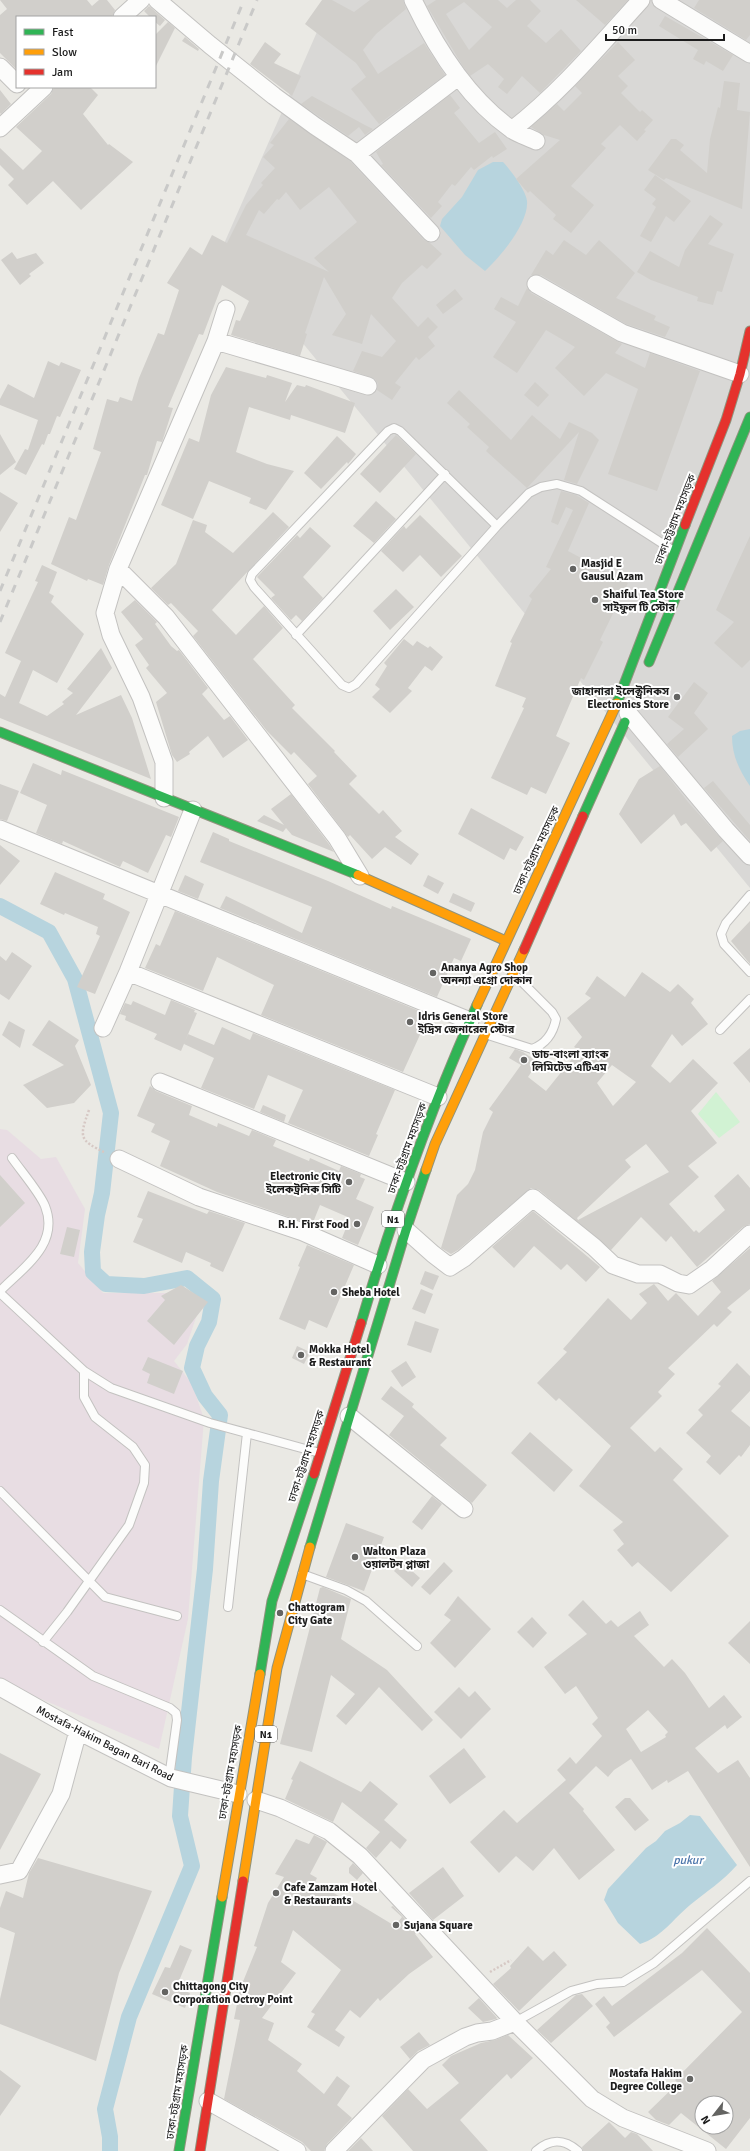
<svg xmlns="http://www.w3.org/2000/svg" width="750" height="2151" viewBox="0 0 750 2151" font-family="Signika,'Noto Sans Bengali',sans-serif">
<rect width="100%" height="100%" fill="#eae9e4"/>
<path fill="#d9d8d6" d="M331 0H750V888L223 246Z"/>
<path fill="#e8dde3" d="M0 1129 7 1130 41 1159 56 1157 85 1209 78 1263 103 1293H189L202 1300 187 1344 174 1361 192 1384 204 1419 188 1619 159 1749 8 1685 0 1678Z"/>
<path fill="#d1f2d3" d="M716 1092 740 1122 719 1138 698 1114Z"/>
<path fill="#b7d4de" d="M493 162H503C510 169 527 192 527 201 529 223 500 257 485 271L465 255 440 226 442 219 462 197 478 170Z
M750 729V786C739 770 732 755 732 736L740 731Z
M690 1815 700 1816 737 1865C723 1881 706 1892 690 1905 673 1919 662 1937 640 1944L618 1923 604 1900 608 1889 646 1848 656 1841 665 1831 680 1823Z"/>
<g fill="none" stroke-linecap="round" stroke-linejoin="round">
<path stroke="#b7d4de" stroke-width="16" d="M0 906 49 932 75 979 111 1113 102 1193 97 1215 92 1252 93 1272 106 1284 144 1286 187 1278 213 1299 209 1322 197 1346 192 1368 205 1396 220 1415 211 1481 205 1569 184 1757 180 1816 192 1866 129 2017 105 2109 110 2137V2151"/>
</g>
<path fill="#d1cfcb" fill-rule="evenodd" d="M0 0H87L92 6 99 0H107L115 10 112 17H17V70L0 53V15L7 9Z
M322 0H332L354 12 370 0H403L406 9 376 34 363 50 378 74 424 43 445 75 379 124 351 89 366 77 356 63 305 24Z
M436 0H498L507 8 516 0H530L541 11 527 26 546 43 561 29 581 51 540 93 522 76 507 94 498 87 504 79 488 64 470 76 462 65 427 6ZM464 2 492 27 469 50 446 14Z
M576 0H628L605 25Z
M699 0H750V35L746 40 694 8Z
M149 6 165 20 160 26 155 22V17H150L144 11Z
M665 16 733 55 723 71 706 61 704 65 693 59 698 50 659 26Z
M168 22 175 28 155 68V35Z
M185 37 199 49 198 51 182 41Z
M265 42 281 54 274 63 301 76 292 96 250 64Z
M618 42 635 60 618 76 628 86 621 93 640 112 642 110 653 120 644 130 646 131 637 141 620 125 601 144 606 148 571 186 594 205 571 233 553 219 556 215 530 191 528 193 516 179 560 140 544 135 531 127 557 104 564 111 582 93 575 86Z
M724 81 740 83 737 110 750 112 742 209 666 178 664 180 648 170 671 139H676L684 145 680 150 707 173 710 139 718 107 720 108Z
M54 87H90L98 95 83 114 108 145 109 144 133 162 81 210 53 181 27 205 8 185 14 179 0 165V148L23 170 42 151 16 127 51 94Z
M0 90 11 104 1 114 0 113Z
M450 95 460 108 454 113 479 143 495 132 507 149 493 158 492 156 474 170 471 167 455 186 452 184 438 202 442 206 431 218 381 165 383 164 376 152Z
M312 96 363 124 373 129 365 135 359 127 348 136 301 104Z
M289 119 350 161 424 240 430 243 442 254 427 269 422 265 402 283 392 298 418 327 428 317 438 327 428 337 435 346 419 360 416 357 395 383 401 387 392 400 377 390 378 384 375 379 353 371 362 351 382 357 396 341 371 314 362 344 332 335 346 314 324 277 305 333 307 334 300 356 231 335 236 320 240 321 249 301 222 285 203 335 199 334 168 407 173 408 163 439 162 442 157 441 147 475H145L109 565 103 585 88 579 87 581 51 564 69 517 76 520 101 452 93 449 107 399 118 402 120 397 132 401 139 378 158 333 164 335 179 290 167 283 190 247 202 255 212 235 227 243 246 205 263 185 261 183 275 168 263 157 274 145 270 143ZM329 187 357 222 314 258 329 272 246 235 259 210 264 214 277 199 279 200 286 192 300 210Z
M655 175 691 201 674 222 666 216 651 242 640 236 656 207 652 204 656 199 644 190Z
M710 215 723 224 708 244 734 254 722 292 717 291 713 305 697 301 698 297 651 280 637 272 650 251 679 267 685 250Z
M564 240 586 255 599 240 635 273 616 298 656 316 654 320 670 327 665 337 626 324 541 275H531L546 250 553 255Z
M12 252 17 259 36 253 44 263 29 274 31 276 20 285 1 260Z
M527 288 531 293 622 344 615 353 645 368 650 353 700 371 657 491 608 474 638 389 606 373 584 396 555 368 575 347 546 330 517 373 493 357 516 322 494 309 501 297 518 306Z
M455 289 463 299 443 314 436 305Z
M48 361 59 366 61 362 81 370 60 417 57 416 50 434H48L44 445 42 444 26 475 14 469 25 449 28 450 38 420 0 405V399L8 384 34 398Z
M226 367 266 378 267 375 292 383 285 402 297 385 305 387 306 385 355 403 345 433 291 415 290 420 249 407 236 452 267 464 294 471 266 510 249 503 251 498 209 481 193 519 161 505 189 438 199 442 211 395Z
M535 382 549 395 538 407 524 395Z
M459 390 511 440 532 415 560 439 569 422 592 433 599 440 577 484 564 480 579 432 527 488 486 451 489 447 467 427 470 424 447 403Z
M0 434 16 462 0 475Z
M396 435 416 454 380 493 360 474Z
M337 436 356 454 348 464 347 462 321 489 304 473Z
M561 491 576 495 589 503 568 551 628 583 600 640 603 642 584 680 581 678 556 736 570 743 546 794 531 787 527 795 491 778 524 708 522 707 526 698 495 686 512 643 510 642 532 599 529 596 551 569 546 567 573 510 566 507 558 525 551 522Z
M0 492 18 503 0 532Z
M376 501 396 519 374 543 353 526Z
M273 512 289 527 212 610 236 635 264 606 283 628 253 659 295 705 292 708 335 751 334 752 357 776 349 784 379 814 383 810 402 831 395 837 419 854 411 865 385 847 372 859 350 835 348 837 308 784 317 776 294 752 291 755 267 731 193 636 198 631 171 603 168 605 151 588 176 564 193 520 207 525 205 532 233 553Z
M420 515 462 556 441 577 420 555 403 572 381 551 404 526 406 529Z
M310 527 331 546 303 577 323 598 302 621 296 615 291 620 271 598 275 595 257 577 297 535 300 538Z
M750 536V660L742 668 714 643 734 622 716 610Z
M42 565 57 572 49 593 54 596 51 602 84 634 57 683 33 670 19 703 47 716 64 704 62 702 73 693 67 689 101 648 112 668 76 715 121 695 132 718 151 779 0 718V694L5 697 21 661 5 653 38 582 35 581Z
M396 589 414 607 390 630 373 611Z
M135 600 157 622 155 624 171 646 177 651 179 650 208 688 202 694 224 720 230 716 248 740 223 758 208 736 189 752 190 754 177 762 172 755 156 702 167 693 146 668 149 665 135 645 143 639 121 612Z
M404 639 413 646 417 641 428 648 430 646 443 657 432 671 425 666 408 688 412 691 390 713 372 697 380 689 375 685 387 666 384 663Z
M694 682 708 693 694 713 708 729 678 757 667 744 684 729 668 717Z
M33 763 61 775 62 770 179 817 171 837 166 835 148 873 123 861 120 867 63 841 62 844 36 833 47 805 20 793Z
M660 766 688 802 723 841 711 852 686 823 681 826 674 814 641 844 619 814 639 779Z
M713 781 750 825V841L704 788Z
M0 784 19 791 7 821 0 819Z
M291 794 329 844 334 852 292 835 286 828 283 832 257 821 264 815 284 825 271 809Z
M471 808 524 837 516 851 510 848 504 860 458 834Z
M213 832 229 839V841L328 881 391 909 392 906 471 939 461 961 454 958 437 997 220 908 226 896 302 933 312 907 200 862Z
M0 845 20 861 0 885Z
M55 872 105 894 103 899 130 912 95 994 77 987 100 936 96 934 98 927 65 913 64 915 40 904Z
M185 875 204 884 198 899 178 891Z
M428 875 444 883 438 894 423 886Z
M453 893 475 903 471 912 449 902Z
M175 911 429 1015 403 1072 261 1015 274 985 217 957 203 991 145 968 156 944 160 946Z
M750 921V964L731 941Z
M12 952 32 966 9 1000 0 994V956L6 961Z
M642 972 670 992 678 984 694 999 691 1003 708 1024 682 1046 672 1034 651 1066 670 1083 693 1059 718 1083 691 1111 717 1143 688 1166 699 1177 669 1204 694 1232 696 1230 699 1233 725 1210 714 1196 738 1174 750 1188V1224L743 1227 697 1267 671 1236 666 1242 641 1217 611 1250 539 1190 531 1188 458 1250 451 1254 441 1248 457 1195 468 1184 475 1170 483 1132 493 1112 489 1109 521 1065 509 1058 515 1049 523 1052 538 1062 528 1077 546 1091 579 1050 574 1047 582 1037 567 1018 591 998 585 994 597 976 625 997ZM612 1065 636 1082 613 1106 597 1083ZM646 1144 669 1172 578 1220 577 1218 631 1167 625 1160Z
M171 1000 195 1010 194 1012 197 1013 181 1051 154 1039 157 1034 125 1020 126 1016 120 1014 125 1003 131 1005 133 1001 165 1015Z
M49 1020 79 1040 75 1046 91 1085 74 1103 47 1108 23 1085 64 1065 32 1045Z
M9 1021 25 1030 20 1048 2 1035Z
M222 1027 250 1040 253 1033 395 1090 376 1134 378 1135 369 1156 288 1123 303 1090 268 1075 254 1109 201 1088 214 1058 184 1044 188 1034 214 1045Z
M750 1048V1083L733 1063Z
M150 1086 156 1091 192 1106 189 1115 217 1127 218 1123 249 1136 252 1130 276 1140 273 1146 309 1161 310 1158 339 1171 341 1166 361 1174 360 1177 365 1179 356 1199 374 1207 358 1245 342 1238 350 1218 320 1205 312 1225 217 1192 160 1166 170 1141 151 1132 155 1124 137 1116Z
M263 1105 286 1115 284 1122 260 1112Z
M0 1175 25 1203 0 1227Z
M148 1191 207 1214 209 1211 245 1223 223 1272 210 1266 211 1263 186 1252 182 1263 133 1242 143 1219 137 1217Z
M533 1211 600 1267 586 1282 567 1264 561 1270 534 1246 514 1268 492 1247Z
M67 1227 80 1230 74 1257 60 1254Z
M307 1245 354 1265 327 1328 309 1320 305 1330 279 1319 300 1267 298 1266Z
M750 1248V1289L727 1308 732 1312 717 1327 714 1324 668 1368 675 1374 658 1392 662 1396 630 1428 655 1452 660 1447 683 1469 673 1480 729 1536 671 1592 638 1562 632 1567 617 1550 624 1544 613 1530 623 1522 579 1486 611 1446 559 1398 556 1401 537 1383 567 1352 563 1349 608 1298 631 1320 647 1303 639 1294 654 1284 668 1301 676 1293 698 1316 721 1292 712 1281Z
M425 1271 439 1276 433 1290 420 1284Z
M181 1285 208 1302 174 1345 147 1321 165 1300 161 1296Z
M421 1289 433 1294 425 1314 412 1309Z
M415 1321 439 1329 431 1353 407 1345Z
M297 1346 310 1352 304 1364 292 1358Z
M148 1357 183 1371 174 1394 147 1383 150 1374 142 1370Z
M406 1361 416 1377 402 1387 391 1371Z
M737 1363 750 1376V1391L731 1411 750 1427V1445L741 1457 739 1455 720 1475 706 1462 711 1456 686 1433 703 1415 698 1410 721 1386 718 1384Z
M391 1386 414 1404 412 1407 447 1438 440 1445 487 1485 472 1503 389 1435 404 1416 381 1399Z
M530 1432 573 1470 554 1492 511 1453Z
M432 1496 442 1504 422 1530 412 1522Z
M346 1523 384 1537 364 1591 326 1577Z
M402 1562 420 1578 412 1587 394 1571Z
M444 1562 453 1571 430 1595 421 1587Z
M323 1587 351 1599 341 1639 387 1670 433 1720 422 1731 379 1687 346 1725 336 1716 355 1694 331 1675 312 1752 280 1744 320 1588Z
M458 1596 491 1629 455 1668 430 1643 451 1620 444 1615Z
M583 1600 606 1624 611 1620 618 1627 640 1611 649 1625 634 1636 664 1667 672 1659 685 1673 709 1708 724 1695 742 1717 727 1729 725 1725 695 1748 718 1773 738 1760 750 1778V1867L688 1771 668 1783 667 1780 652 1790 631 1759 614 1770 608 1777 596 1766 569 1793 584 1809 583 1811 615 1850 579 1880 554 1848 533 1871 516 1856 499 1873 470 1842 504 1810 517 1823 566 1780 557 1770 570 1757 576 1764 602 1736 592 1724 598 1718 576 1686 565 1694 544 1667 587 1634 568 1615ZM648 1710 668 1732 665 1735 666 1737 641 1752 626 1729Z
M532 1617 547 1633 533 1648 517 1632Z
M750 1621V1664L728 1643Z
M459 1687 469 1697 475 1691 491 1709 461 1739 434 1712Z
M464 1748 486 1777 450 1804 429 1776Z
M0 1753 41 1774 0 1850Z
M300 1761 361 1792 370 1781 398 1804 384 1820 407 1840 400 1849 391 1841 376 1858 366 1848 380 1832 342 1802 333 1822 285 1799 293 1780 291 1779Z
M625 1798H630L649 1820 635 1831 615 1807Z
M314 1835 327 1842 310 1874 317 1878 315 1882 349 1902 352 1900 395 1926 402 1917 391 1907 393 1906 417 1932 415 1934 433 1957 409 1974 380 2001 378 1998 360 2018 350 2010 335 2030 345 2037 339 2047 307 2027 315 2014 311 2012 341 1970 293 1930 281 1962 296 1973 262 2018 274 2023 268 2040 302 2064 297 2071 324 2094 337 2076 350 2086 337 2105 352 2118 327 2144 324 2151H311L302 2142 224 2099 240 2020 234 2019 240 1989 257 1947 254 1946 268 1903 284 1877 275 1874 296 1839 309 1844Z
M38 1858 152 1891 119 1973 96 2061 0 2024V1999L15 1933 0 1927V1908L6 1891 23 1898 29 1873Z
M353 1863 363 1873 357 1880 349 1873V1868Z
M443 1867 464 1896 433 1920 409 1893Z
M707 1928 750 1973V2118L726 2149 681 2113 669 2125 656 2120 648 2112 678 2083 675 2080 742 2012 702 1970 614 2037 606 2027 610 2023 595 2004 604 1996 612 2006 682 1953ZM702 2103H726V2127H702Z
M180 1945 192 1950 176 1988 190 1993 185 2008 152 1994 165 1967 170 1968Z
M528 1946 543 1961 554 1951 567 1965 519 2011 493 1984 511 1968 510 1966Z
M582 1994 593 2006 551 2043 537 2030 576 1995Z
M479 1998 497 2018 496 2019 483 2022 468 2008Z
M419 2032 430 2045 418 2051 410 2059 400 2047Z
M508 2035 533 2058 511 2079 507 2074 460 2120 488 2151H413L382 2116 408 2089 427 2109 459 2083 442 2065 451 2056 481 2043 495 2040Z
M0 2070 21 2086 0 2116Z
M609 2122 625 2138 631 2132 637 2134 653 2151H583L582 2147Z
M361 2138 373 2151H348Z"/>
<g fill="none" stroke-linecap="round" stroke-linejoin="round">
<g stroke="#c3c2c0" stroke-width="10">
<path id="lane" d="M497 526 400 431 394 428 388 431 252 574 250 580 254 587 342 685 349 688 356 684 497 526 529 493 541 487 557 484 581 491 674 551
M296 635 445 474
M750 895 726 923 721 934 724 944 750 972
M720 1030 750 999
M488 1035 532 1049C546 1044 553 1034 556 1019L552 1012 515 975
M0 1291C24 1267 60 1244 45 1206 40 1193 21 1171 12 1158
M0 1293 84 1371V1397L95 1417 133 1447 145 1465 144 1483 129 1525 67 1612 43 1642
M84 1371 111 1388 210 1423 320 1453
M0 1491 105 1597 177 1616
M302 1574 346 1590 366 1601 417 1646
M228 1607 247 1433
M0 1610 93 1676 170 1708 176 1713 177 1720 169 1778
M515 2022 571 1991 597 1984 623 1982 654 1963 750 1881
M536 2151C550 2139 563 2138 578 2151"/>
</g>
<g stroke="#c3c2c0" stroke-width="19">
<path id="street" d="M157 0 210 45 274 96 315 126 357 154 431 233
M413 0C436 48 467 98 511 129 518 134 528 137 536 141
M661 0 750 54
M122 17 141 0
M0 67 17 84
M0 128 44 87
M512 130C561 92 600 45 641 0
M357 154 458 77
M536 284 622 333 740 374
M216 341 368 386
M118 569 166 617 337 838 360 876
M628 713 726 830 750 856
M164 798V762L141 697 111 635 105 613 118 569 216 341 226 309
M0 829 470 1021
M128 972 438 1097
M103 1028 128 972 193 810
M160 1082 406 1182
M119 1159 199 1197 303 1232 378 1265
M406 1230 433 1254 450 1267 464 1258 533 1198 594 1247 613 1265 638 1274H660L678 1283 689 1285 712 1269 750 1234
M349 1416 464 1509
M0 1687 78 1731 171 1778 238 1794
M256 1800 280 1808 329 1831 360 1856 515 2022 592 2099 623 2118 707 2151
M0 1875 19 1871 61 1794 78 1731
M208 2101 297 2151
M334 2151 423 2060 465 2037 477 2033 492 2031 515 2022"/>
</g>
<g stroke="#90937d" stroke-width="11">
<path id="fast" d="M649 662 750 417
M617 703 685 525
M0 732 358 875
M583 816 625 722
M361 1323C393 1214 431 1108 477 1005
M310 1547 406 1230 426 1170
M260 1674 272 1601 314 1474
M179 2151 222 1897"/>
</g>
<g stroke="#90937d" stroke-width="11">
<path id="slow" d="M358 875 506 941
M477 1005 617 703
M426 1170 435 1144 524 950
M243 1881 277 1668 310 1547
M222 1897 260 1674"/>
</g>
<g stroke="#90937d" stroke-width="11">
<path id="jam" d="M685 525 726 420 740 374 750 331
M524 950 583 816
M314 1474 361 1323
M200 2151 243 1881"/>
</g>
<path stroke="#d6c8c4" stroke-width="2.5" stroke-dasharray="2 2" stroke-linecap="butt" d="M89 1110C79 1138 79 1140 106 1153
M490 1972 511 1960"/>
<use href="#lane" stroke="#fcfcfb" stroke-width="8"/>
<use href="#street" stroke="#fcfcfb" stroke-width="17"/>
<use href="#fast" stroke="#30b455" stroke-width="9"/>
<use href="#slow" stroke="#ff9f0a" stroke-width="9"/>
<use href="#jam" stroke="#e5322d" stroke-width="9"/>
<path stroke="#c9c9c8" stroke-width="3" stroke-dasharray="8 8" stroke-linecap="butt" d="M0 591 244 0
M0 622 257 0"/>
</g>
<g fill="#646462" stroke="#fff" stroke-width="1.5">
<circle cx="573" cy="569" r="4"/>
<circle cx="595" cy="600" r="4"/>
<circle cx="677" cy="697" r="4"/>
<circle cx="433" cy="973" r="4"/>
<circle cx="410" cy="1022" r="4"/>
<circle cx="524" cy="1060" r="4"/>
<circle cx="349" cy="1182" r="4"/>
<circle cx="357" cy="1224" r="4"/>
<circle cx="334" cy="1292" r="4"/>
<circle cx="301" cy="1355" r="4"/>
<circle cx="355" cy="1557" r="4"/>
<circle cx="280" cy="1613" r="4"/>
<circle cx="276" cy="1893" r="4"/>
<circle cx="396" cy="1925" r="4"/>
<circle cx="165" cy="1992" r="4"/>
<circle cx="690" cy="2079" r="4"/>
</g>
<g text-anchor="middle" stroke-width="4" stroke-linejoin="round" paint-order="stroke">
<g fill="#fff" stroke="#606060" stroke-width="1">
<rect x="382" y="1211" width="22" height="16" rx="3"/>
<rect x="255" y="1726" width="22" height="16" rx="3"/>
</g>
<g font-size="10" font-weight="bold" fill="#1c1c1c">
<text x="393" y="1223">N1</text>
<text x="266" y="1738">N1</text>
</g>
<g font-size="11" fill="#1c1c1c" stroke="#fff">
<text transform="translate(675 519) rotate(-69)" y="4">ঢাকা-চট্টগ্রাম মহাসড়ক</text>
<text transform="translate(536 850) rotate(-65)" y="4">ঢাকা-চট্টগ্রাম মহাসড়ক</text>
<text transform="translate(407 1148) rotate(-70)" y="4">ঢাকা-চট্টগ্রাম মহাসড়ক</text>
<text transform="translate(306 1456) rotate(-72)" y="4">ঢাকা-চট্টগ্রাম মহাসড়ক</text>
<text transform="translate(105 1743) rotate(27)" y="4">Mostafa-Hakim Bagan Bari Road</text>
<text transform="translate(230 1772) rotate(-80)" y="4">ঢাকা-চট্টগ্রাম মহাসড়ক</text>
<text transform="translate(177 2092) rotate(-81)" y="4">ঢাকা-চট্টগ্রাম মহাসড়ক</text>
</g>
<g font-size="11" font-weight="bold" fill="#1c1c1c" stroke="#fff" text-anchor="start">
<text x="581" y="567">Masjid E<tspan x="581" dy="13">Gausul Azam</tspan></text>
<text x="603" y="598">Shaiful Tea Store<tspan x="603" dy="13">সাইফুল টি স্টোর</tspan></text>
<text x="669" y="695" text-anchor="end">জাহানারা ইলেক্ট্রনিকস<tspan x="669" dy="13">Electronics Store</tspan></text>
<text x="441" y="971">Ananya Agro Shop<tspan x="441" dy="13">অনন্যা এগ্রো দোকান</tspan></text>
<text x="418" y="1020">Idris General Store<tspan x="418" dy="13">ইদ্রিস জেনারেল স্টোর</tspan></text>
<text x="532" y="1058">ডাচ-বাংলা ব্যাংক<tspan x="532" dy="13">লিমিটেড এটিএম</tspan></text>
<text x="341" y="1180" text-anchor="end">Electronic City<tspan x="341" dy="13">ইলেকট্রনিক সিটি</tspan></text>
<text x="349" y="1228" text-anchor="end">R.H. First Food</text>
<text x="342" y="1296">Sheba Hotel</text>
<text x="309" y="1353">Mokka Hotel<tspan x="309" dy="13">&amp; Restaurant</tspan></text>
<text x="363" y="1555">Walton Plaza<tspan x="363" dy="13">ওয়ালটন প্লাজা</tspan></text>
<text x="288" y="1611">Chattogram<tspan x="288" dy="13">City Gate</tspan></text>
<text x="284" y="1891">Cafe Zamzam Hotel<tspan x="284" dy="13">&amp; Restaurants</tspan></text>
<text x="404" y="1929">Sujana Square</text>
<text x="173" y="1990">Chittagong City<tspan x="173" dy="13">Corporation Octroy Point</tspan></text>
<text x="682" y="2077" text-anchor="end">Mostafa Hakim<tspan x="682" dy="13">Degree College</tspan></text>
</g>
<g font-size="12" font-style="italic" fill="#4a74aa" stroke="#fff">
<text x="688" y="1864">pukur</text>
</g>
</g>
<rect x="16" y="16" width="140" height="72" fill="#ffffff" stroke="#a4a4a4"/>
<rect x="24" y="29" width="20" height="6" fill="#30b455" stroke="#a4a4a4"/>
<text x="52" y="36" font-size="12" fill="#1c1c1c">Fast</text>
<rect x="24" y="49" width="20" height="6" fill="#ff9f0a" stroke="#a4a4a4"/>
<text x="52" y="56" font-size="12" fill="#1c1c1c">Slow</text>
<rect x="24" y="69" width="20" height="6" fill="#e5322d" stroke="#a4a4a4"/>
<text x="52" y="76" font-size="12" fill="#1c1c1c">Jam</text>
<g transform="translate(714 2115) rotate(239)"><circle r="19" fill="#ffffff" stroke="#a4a4a4"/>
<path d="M0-3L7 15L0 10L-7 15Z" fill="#646462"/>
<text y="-6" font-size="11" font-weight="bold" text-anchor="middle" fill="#1c1c1c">N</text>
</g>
<path d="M606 34v6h118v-6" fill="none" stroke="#1c1c1c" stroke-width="2"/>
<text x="612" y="34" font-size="12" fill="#1c1c1c" stroke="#ffffff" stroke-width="3" paint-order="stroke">50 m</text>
</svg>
